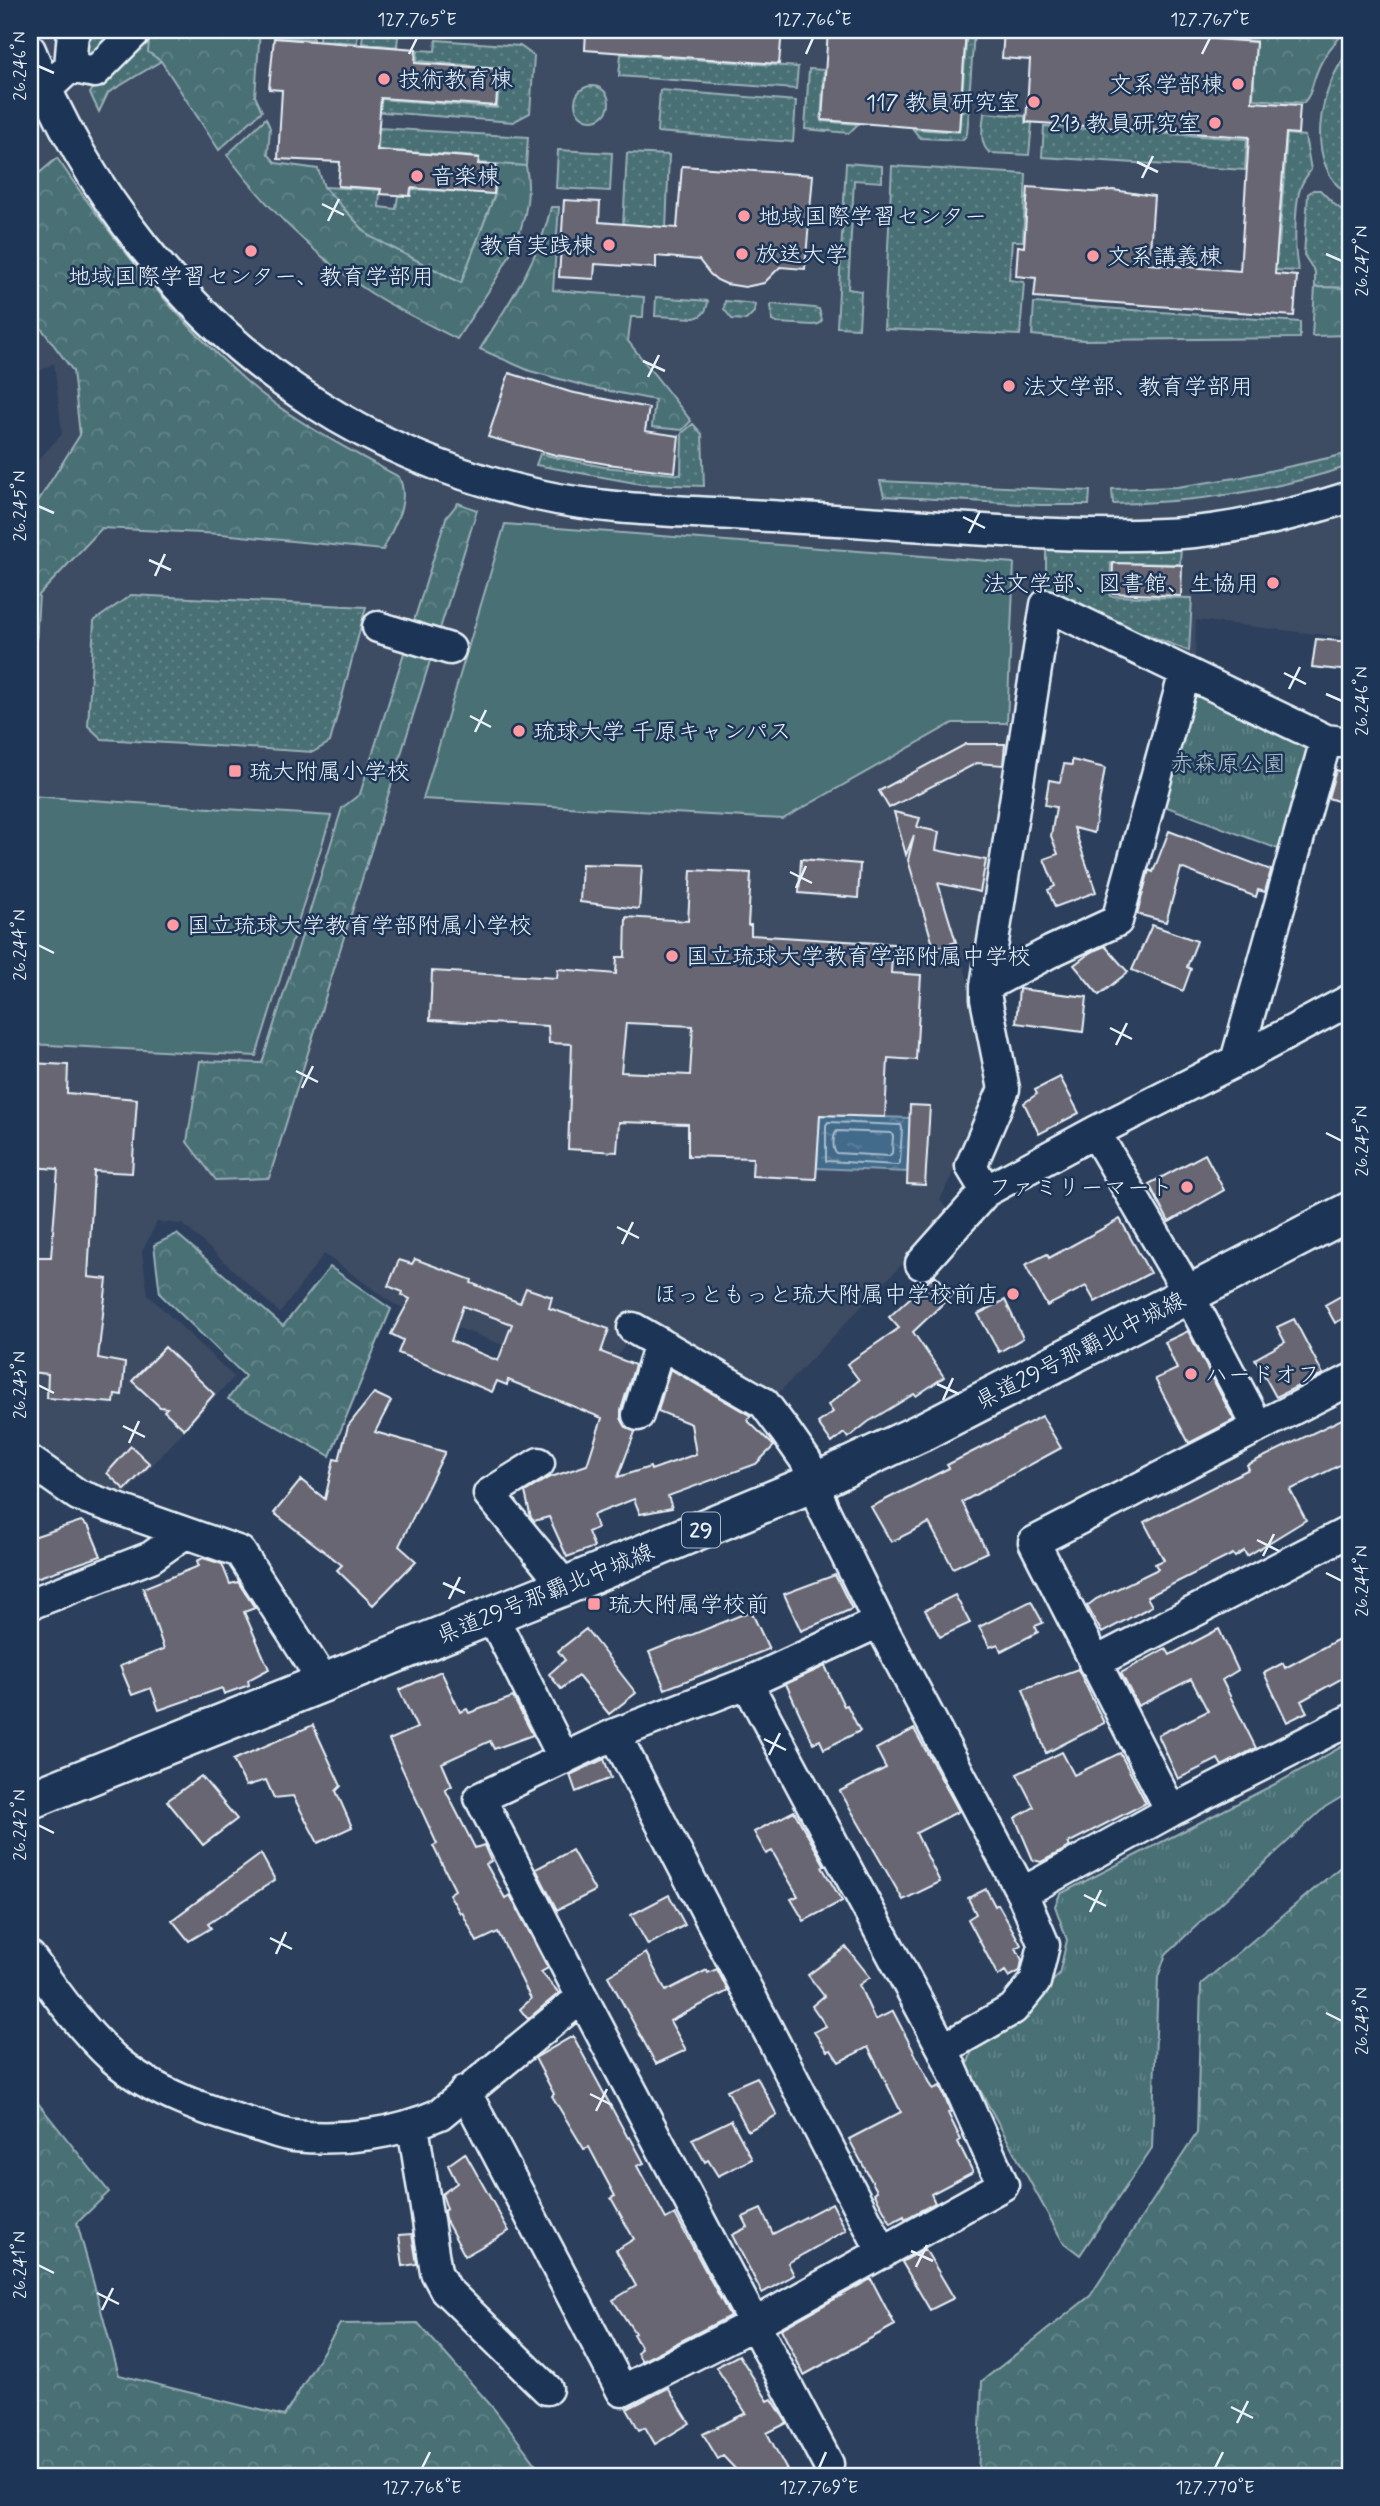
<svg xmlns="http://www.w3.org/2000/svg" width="1380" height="2506" viewBox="0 0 1380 2506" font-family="Mynerve,'Klee One',sans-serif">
<defs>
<pattern id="grass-dots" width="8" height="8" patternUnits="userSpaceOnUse" patternTransform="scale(1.75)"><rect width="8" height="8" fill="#497074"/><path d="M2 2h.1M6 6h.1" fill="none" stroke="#638589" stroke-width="1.8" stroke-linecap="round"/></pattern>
<pattern id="forest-crowns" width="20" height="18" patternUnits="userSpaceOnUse" patternTransform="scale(1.75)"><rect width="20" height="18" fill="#497074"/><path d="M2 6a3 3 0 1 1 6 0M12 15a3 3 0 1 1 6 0" fill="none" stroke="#638589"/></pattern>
<pattern id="park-tufts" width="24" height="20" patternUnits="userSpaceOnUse" patternTransform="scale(1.75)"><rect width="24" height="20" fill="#497074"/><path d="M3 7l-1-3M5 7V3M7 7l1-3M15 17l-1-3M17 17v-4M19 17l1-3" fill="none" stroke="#638589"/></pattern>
<pattern id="water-ripples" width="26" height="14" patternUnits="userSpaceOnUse" patternTransform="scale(1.75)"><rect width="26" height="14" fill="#436a8a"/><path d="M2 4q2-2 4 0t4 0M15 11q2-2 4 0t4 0" fill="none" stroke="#5e809b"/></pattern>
</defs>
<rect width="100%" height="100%" fill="#2c3f5c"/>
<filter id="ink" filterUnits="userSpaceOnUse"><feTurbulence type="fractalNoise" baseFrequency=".0143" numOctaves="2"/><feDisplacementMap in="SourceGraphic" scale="14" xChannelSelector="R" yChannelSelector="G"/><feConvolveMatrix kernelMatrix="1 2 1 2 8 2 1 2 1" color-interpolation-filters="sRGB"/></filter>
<g filter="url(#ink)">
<path fill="#3e4b63" d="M30 30H1350V638L1196 620 1195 659 1030 591 975 952 963 961 993 1088 940 1200 950 1214 777 1395 641 1320 601 1382 394 1304 324 1254 280 1313 183 1224 157 1222 142 1252 148 1295 234 1377 122 1498 63 1469 30 1444V469L62 434 54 363 30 377Z"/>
<path fill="url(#grass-dots)" stroke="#98b0b6" stroke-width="2" d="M93 30H124L95 59C86 57 81 53 79 43Z
M149 30 161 61 108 93 99 112 90 93 102 76Z
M274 30H313V39L274 37Z
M320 30 358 33 357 43 319 40Z
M967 31 974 32 969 99 962 98Z
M363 33 398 36 397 47 362 43Z
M436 40 520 46 534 56 530 113 513 122 344 109 341 96 497 108 500 68 417 61 418 50 435 51Z
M1350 50V196C1302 165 1319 87 1350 50Z
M621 54 798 67 796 89 619 76Z
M809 69 824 70 821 121 858 124 849 133 805 129Z
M575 103a17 17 0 1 1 34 0a17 17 0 1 1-34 0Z
M660 90 796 101 793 142 657 132Z
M961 111H969L967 134 963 140 920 138 913 129 959 132Z
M984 113 1025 116V123H1032L1029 155 990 153C978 144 983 126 984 113Z
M1044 126 1247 139 1245 170 1042 157Z
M379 128 528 137 526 166 478 163V157L378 150Z
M1287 134 1305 136 1311 170C1307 176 1302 181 1300 189 1295 205 1293 256 1299 271L1271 270 1272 246H1279Z
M558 150 612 153 610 191 556 188Z
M627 153 669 155 666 229 623 226Z
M846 163 882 166V182L854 180 848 289 861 291 859 328 837 327Z
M892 166 1026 174 1023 241H1012L1009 280 1024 282 1020 335 884 329Z
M324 187 380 190 379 207 396 209 398 196H411L412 189 495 194 461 283 369 236Z
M1313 190H1320L1334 204 1350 216V288L1315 287V272L1304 255 1308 194Z
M656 297 708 301C707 310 704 316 694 318L655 316Z
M725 301 755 304 754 312 746 320 732 319 724 309Z
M1034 303 1300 322V338L1083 340 1032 335Z
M771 304 814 308 819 309 822 320 819 324 813 325 777 323 772 321Z
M693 424 702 434 704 486 641 484 536 465 540 454 604 467 681 475 682 433Z
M1342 455 1349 466C1269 492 1197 502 1113 504L1112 489 1177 487 1242 477Z
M880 481 1090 491 1089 505H1040L884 496Z
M1181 545 1180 564 1111 563 1110 596 1192 598 1189 651 1046 595V547Z
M131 595 366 607 330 742 313 752 102 739 88 726 94 621Z"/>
<path fill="url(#forest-crowns)" stroke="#98b0b6" stroke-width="2" d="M150 30H260L255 96 262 111 219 150 161 61 148 52Z
M1116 30H1347C1335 42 1323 55 1317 72 1312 83 1312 95 1303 103L1253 99 1256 41Z
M266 118 270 128 268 154 276 163 318 169 324 187 369 236 461 283 495 194 497 164 526 166C539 230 489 288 457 339 428 324 398 310 371 293 314 256 268 209 227 155Z
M57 158C112 239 172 316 246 381 290 420 348 449 399 477 411 502 393 527 383 550L221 534 102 528 39 595 30 736V514L80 435 73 371 30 313V181Z
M551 207H559L553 290 644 297 643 317H631L628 341 691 421 682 430 652 427 655 400 589 387 530 371 480 349C509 303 539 260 551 207Z
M1315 287 1350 288V335L1312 336Z
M458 503 477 510 269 1178 216 1180 187 1142 200 1061 262 1063 342 808 360 794 446 518Z
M177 1234 283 1326 330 1267 391 1309 330 1456 228 1399 245 1376 160 1294 154 1245Z
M1350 1859V2476H978L982 2381 1090 2296 1197 2133 1201 1984Z
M30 2093 109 2192 77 2223 119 2375 284 2416 340 2324 418 2323 494 2409 545 2476H33L30 2474Z"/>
<path fill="url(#park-tufts)" stroke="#98b0b6" stroke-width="2" d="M1185 672 1326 740 1294 855 1151 801Z
M1350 1742V1792L1325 1807 1166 1954 1158 1977 1152 2148 1080 2255 1063 2242 967 2066 972 2050 1018 2020 1059 1974 1067 1940 1055 1906 1060 1894 1279 1782Z"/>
<path fill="#497074" stroke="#98b0b6" stroke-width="2" d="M505 524 1014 563 1007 723H953L783 819 423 799Z
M30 796 331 816 256 1056 30 1044Z"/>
<path fill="url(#water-ripples)" stroke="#85a0b6" stroke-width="2" d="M820 1115 910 1118 907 1172 817 1168Z"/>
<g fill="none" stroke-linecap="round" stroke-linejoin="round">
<path stroke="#a6bbcc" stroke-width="2" d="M828 1122 901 1125 902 1128 900 1163 897 1165 826 1161V1125Z
M837 1131 891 1133 893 1136 892 1153 889 1156 836 1153C832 1148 833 1135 837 1131Z"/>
</g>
<path fill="#686672" stroke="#e8f1f8" stroke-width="2" fill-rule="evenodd" d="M586 30H782L779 64 585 50Z
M828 30H966L959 131 822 120Z
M1004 30H1088L1256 42 1252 102 1300 105 1298 134 1286 133 1275 274 1297 276 1294 316 1034 297 1036 278 1016 276 1018 246 1024 247 1028 187 1093 192 1113 190 1154 196 1149 264 1240 271 1249 137 1026 122 1030 60 1002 58Z
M274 38 416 49 415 63 499 69 496 106 381 98 377 150 479 158 478 164 496 165 494 194 411 188 410 196 380 194 381 189 338 186 340 162 278 159 282 90 269 89Z
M682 166 813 175 805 269 780 267 764 283 745 287 726 284 717 280 710 274 699 260 656 256V268L595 264 594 279 559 277 564 200 600 202 599 222 677 228Z
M509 373 570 392 649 408 645 431 679 436 675 472 607 464 556 455 488 437Z
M1113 563 1182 565 1181 596 1112 593Z
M1316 639 1350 642V671L1312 667Z
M966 744H1005L1003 765 977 763 889 808 879 791Z
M1072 760 1105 768 1094 833 1074 828 1096 892 1055 907 1048 890 1055 886 1044 859 1058 854 1051 836 1056 807 1045 805 1049 780 1060 782 1064 764 1072 765Z
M1336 770 1350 774V805L1328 798Z
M894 812 920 818 917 827 939 832 936 850 986 860 980 892 938 883 956 942 934 948 908 860 914 835 906 855Z
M1169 831 1271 870 1265 892 1258 890 1256 897 1181 868 1166 922 1137 914 1149 870 1153 872Z
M801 859 860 864 858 898 799 893Z
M582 864 642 866 639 909 580 902Z
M691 870 751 873 748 925H751V935L893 944 891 973 921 975 916 1060 888 1058 885 1117 820 1115 816 1179 752 1176 753 1158 688 1156V1124L619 1122 617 1152 568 1149 572 1044 549 1043 548 1026 430 1020 432 971 557 978 558 969 616 974 617 957H625L626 917 688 921ZM626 1023 693 1026 690 1075 621 1072Z
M1152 925 1197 941 1187 967 1191 969 1183 991 1132 970Z
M1105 946 1128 972 1099 995 1074 965 1091 952Z
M1019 989 1087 997 1083 1032 1016 1023Z
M30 1063 68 1065 67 1093 137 1099 132 1173 94 1171 88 1277 107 1279 98 1358 125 1363 122 1395 115 1394 114 1403 47 1398 48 1374 30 1372V1273L33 1257H51L58 1169 30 1167Z
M1060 1077 1079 1113 1039 1134 1024 1103 1037 1094 1035 1090Z
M910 1105 930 1106 925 1185 907 1184Z
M1205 1154 1224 1190 1169 1222 1149 1184Z
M1120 1219 1150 1273 1095 1302 1086 1286 1047 1306 1025 1265 1047 1254 1049 1258Z
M415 1259 472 1280 471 1283 520 1303 526 1288 552 1297 549 1308 609 1329 601 1352 635 1365 621 1410V1418L626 1427 635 1432 618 1477 650 1467 651 1470 696 1454 691 1424 658 1411 670 1369 751 1416 747 1420 774 1446 756 1464 668 1496 672 1508 640 1514 634 1499 593 1515 597 1528 588 1532 594 1547 567 1557 549 1517 534 1521 531 1518 525 1492 548 1478 587 1465 602 1418 508 1380 507 1385 497 1381 492 1392 398 1353 403 1340 391 1334 410 1299 402 1295 403 1292 388 1286 399 1260 412 1264ZM463 1306 512 1324 498 1361 451 1341Z
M935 1275 954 1293 913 1332 944 1377 916 1396 914 1394 868 1422 848 1438 844 1433 832 1443 818 1423 833 1412 828 1405 859 1380 847 1364 899 1328 889 1317Z
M1350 1291V1315L1335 1323 1325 1305Z
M1005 1300 1023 1338 999 1352 978 1314Z
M1294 1319 1323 1374 1276 1397 1255 1359 1285 1342 1277 1327Z
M1188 1331 1234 1420 1189 1443 1155 1379 1177 1369 1165 1342Z
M165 1347 214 1394 184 1429 164 1411 167 1408 160 1407 132 1381Z
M374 1393 391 1401 375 1432 445 1452 399 1546 416 1561 373 1605 337 1570 342 1565 274 1513 301 1480 325 1499 334 1459 339 1460 348 1426Z
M1350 1415V1460L1290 1490 1306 1520 1247 1556 1244 1551 1235 1557 1233 1554 1147 1597 1152 1606 1102 1633 1087 1606 1096 1599 1158 1569 1155 1564 1164 1560 1144 1522 1249 1469 1247 1465Z
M1042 1416 1061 1448 962 1502 987 1552 953 1568 929 1523 891 1542 871 1507 949 1468 947 1465Z
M131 1446 150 1464 125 1490 107 1473Z
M81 1521 89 1527 101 1556 30 1580V1538Z
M203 1558 222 1564 230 1584 238 1582 255 1608 244 1612 269 1669 248 1680 249 1685 224 1694 222 1688 159 1710 151 1688 132 1695 120 1666 164 1649 143 1588 199 1566 197 1561Z
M835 1575 852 1609 801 1631 784 1594Z
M955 1595 970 1623 940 1637 925 1610Z
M1031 1601 1043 1623 1035 1626 1038 1632 1001 1651 998 1644 990 1647 979 1627Z
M751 1611 769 1649 665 1689 649 1652Z
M586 1629 636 1693 609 1714 578 1676 561 1689 549 1674 565 1660 558 1651Z
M1219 1629 1238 1670 1222 1680 1256 1748 1222 1766 1218 1759 1178 1779 1158 1735 1208 1711 1191 1679 1138 1706 1121 1673 1166 1648 1170 1655Z
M1350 1633V1674L1301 1701 1307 1712 1287 1722 1264 1673 1283 1663 1285 1668Z
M825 1666 844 1706 847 1705 860 1731 824 1749 820 1740 813 1743 786 1684Z
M1078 1669 1104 1723 1046 1753 1023 1689Z
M441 1671 460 1712 467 1709 469 1713 513 1697 533 1735 494 1749 490 1741 442 1763 452 1786 445 1789 475 1848 484 1845 491 1861 486 1864 505 1898 510 1895 548 1968 541 1972 559 1993 528 2019 520 2009 531 1999 498 1932 477 1942 462 1912 460 1913 449 1894 455 1890 433 1846 437 1844 389 1740 417 1728 399 1690Z
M313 1725 341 1786 336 1791 352 1827 318 1843 293 1796 274 1798 266 1780 246 1786 233 1760Z
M914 1729 959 1811 916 1833 940 1882 903 1900 840 1791 886 1768 876 1749Z
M1062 1752 1074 1775 1120 1753 1146 1803 1068 1843 1070 1847 1041 1862 1033 1860 1015 1818 1034 1807 1017 1774Z
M604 1759 611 1778 576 1792 570 1775Z
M201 1776 237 1819 203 1845 167 1801Z
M794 1811 825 1866 822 1867 842 1901 804 1921 791 1899 798 1896 772 1851 766 1854 754 1832Z
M572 1850 595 1891 557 1910 536 1869Z
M261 1854 275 1880 208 1924 211 1928 189 1941 172 1920Z
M986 1889 995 1906 998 1904 1021 1945 1016 1948 1022 1960 1020 1971 1009 1977 1005 1971 998 1976 968 1919 976 1914 968 1898Z
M669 1895 685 1925 648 1945 631 1915Z
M846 1947 870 1977 859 1985 875 2020 893 2011 933 2089 940 2086 951 2112 948 2113 961 2140 958 2142 973 2172 931 2194 935 2203 905 2219 904 2216 891 2223 874 2193 877 2191 849 2139 901 2112 868 2047 839 2062 831 2050 827 2051 814 2032 826 2026 812 2006 824 1996 808 1975Z
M646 1953 666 1991 707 1970 708 1973 717 1969 728 1991 670 2021 686 2050 656 2064 608 1976Z
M573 2036 628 2138 630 2137 644 2163 637 2166 666 2219 675 2214 730 2316 642 2361 637 2353 641 2348 633 2334 635 2333 613 2300 636 2286 616 2250 634 2239 611 2198 615 2196 589 2147 584 2149 552 2096 554 2094 535 2058Z
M757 2077 777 2115 748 2131 727 2090Z
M731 2120 752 2159 718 2176 708 2160 705 2162 692 2139Z
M465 2153 509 2231 465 2256 445 2219 444 2211 447 2209 442 2194 457 2183 448 2165Z
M832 2203 846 2230 788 2263 794 2275 762 2293 732 2235 748 2227 743 2217 761 2209 773 2234Z
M412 2234 417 2264 403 2266 399 2235Z
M925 2249 954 2298 930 2310 902 2262Z
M871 2279 895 2325 804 2375 781 2329Z
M739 2355 768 2401 772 2399 787 2423 767 2433 790 2476H742L723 2456 718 2459 703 2434 746 2413 716 2367Z
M668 2388 690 2423 655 2444 645 2427 639 2430 627 2409Z"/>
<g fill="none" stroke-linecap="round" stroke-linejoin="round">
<g stroke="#e8f1f8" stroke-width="35">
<path id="minor" d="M30 50C83 188 188 322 313 402 381 446 459 477 538 495 595 508 654 510 713 513 769 516 825 519 881 523 981 529 1094 541 1194 532 1247 527 1299 513 1350 497
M70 67 95 72 137 30
M55 81 70 67 73 32 76 30
M378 627 450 649
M986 986 1046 605 1326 740 1350 743
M1236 1061 1326 740
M1095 1132 1236 1061 1350 1000
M986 1191 1095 1132 1177 1273 1258 1427
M921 1264 986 1191 971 1166 1004 1089 986 999V986L1052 951 1117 921 1185 672
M633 1328 764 1403 785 1431 806 1461 823 1508 879 1622 1022 1893 1044 1945 1035 1982 1013 2009 943 2049
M638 1415 660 1343
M30 1461 78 1495 240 1552 313 1665 322 1683
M539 1463 489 1494 565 1586
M30 1604 151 1557 185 1533
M492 1615 564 1759
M1094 1663 1350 1531
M615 1734 883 2253
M1171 1811 1034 1542 1350 1380
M1022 1893 1171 1811 1350 1720
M30 1957C56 1993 81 2029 114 2059 154 2094 209 2111 258 2126 270 2129 282 2135 294 2136 343 2141 395 2134 440 2114L582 1997
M465 2091 622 2391 754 2324 1003 2185 943 2049 747 1683
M413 2126 436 2272 445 2289 547 2389
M828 2464 582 1997 480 1798 615 1734 747 1683 879 1622"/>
</g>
<g stroke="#e8f1f8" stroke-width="42">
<path id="major" d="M30 1800 565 1586 813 1483 920 1433 1350 1211"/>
</g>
<use href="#minor" stroke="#1d3557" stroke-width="30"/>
<use href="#major" stroke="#1d3557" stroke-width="37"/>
</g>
</g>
<path fill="none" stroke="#e8f1f8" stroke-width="2.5" d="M409 54 417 38M806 54 813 38M1202 54 1210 38M38 66 54 73M1137 162 1158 172M1142 178 1153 156M322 204 344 215M328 221 339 199M1326 254 1342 261M643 361 665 371M648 377 659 355M38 506 54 513M963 517 985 528M969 533 980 511M149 560 171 570M155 576 165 554M1284 673 1306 684M1289 689 1300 667M1326 694 1342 701M470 716 491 727M475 732 486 710M790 872 812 883M796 888 806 866M38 945 54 953M1110 1028 1132 1039M1116 1045 1127 1023M296 1071 318 1082M302 1088 313 1066M1326 1133 1342 1141M617 1227 639 1238M622 1244 633 1222M937 1384 959 1394M38 1385 54 1393M943 1400 953 1378M123 1426 145 1437M129 1443 139 1421M1257 1540 1279 1551M1263 1556 1274 1534M1326 1573 1342 1581M443 1583 465 1593M449 1599 460 1577M764 1739 786 1750M769 1755 780 1733M38 1825 54 1833M1084 1895 1106 1906M1090 1912 1101 1890M270 1938 292 1949M276 1954 286 1932M1326 2013 1342 2021M590 2094 612 2105M596 2111 607 2089M911 2251 933 2261M38 2265 54 2273M916 2267 927 2245M97 2293 119 2304M102 2310 113 2288M1231 2407 1253 2418M1237 2423 1248 2401M422 2468 430 2452M819 2468 826 2452M1215 2468 1223 2452"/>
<g fill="#ff9aa2" stroke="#1d3557" stroke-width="2.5">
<circle cx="384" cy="79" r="7"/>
<circle cx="1238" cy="84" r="7"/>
<circle cx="1034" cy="102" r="7"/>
<circle cx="1215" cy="123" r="7"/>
<circle cx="417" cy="176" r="7"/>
<circle cx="744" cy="216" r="7"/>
<circle cx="609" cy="245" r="7"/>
<circle cx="251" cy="251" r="7"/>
<circle cx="742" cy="254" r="7"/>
<circle cx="1093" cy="256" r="7"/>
<circle cx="1009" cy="386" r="7"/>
<circle cx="1273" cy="583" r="7"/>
<circle cx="519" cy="731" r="7"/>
<rect x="228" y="764" width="14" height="14" rx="3.5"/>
<circle cx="173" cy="925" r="7"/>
<circle cx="672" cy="956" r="7"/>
<circle cx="1187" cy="1187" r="7"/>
<circle cx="1013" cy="1294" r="7"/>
<circle cx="1191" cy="1374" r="7"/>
<rect x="587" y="1597" width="14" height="14" rx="3.5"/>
</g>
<g text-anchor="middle" stroke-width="5" stroke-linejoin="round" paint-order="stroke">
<rect fill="#1d3557" stroke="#abb9c8" stroke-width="2" x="682" y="1512.5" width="38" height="35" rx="5"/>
<g font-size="21" font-weight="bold" fill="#e8f1f8">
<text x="701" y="1537">29</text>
</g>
<g font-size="23" fill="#e8f1f8" stroke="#1d3557" text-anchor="start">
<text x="398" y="87">技術教育棟</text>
<text x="1224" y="92" text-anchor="end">文系学部棟</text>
<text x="1020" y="110" text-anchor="end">117 教員研究室</text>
<text x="1201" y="131" text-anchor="end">213 教員研究室</text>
<text x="431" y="184">音楽棟</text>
<text x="758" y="224">地域国際学習センター</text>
<text x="595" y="253" text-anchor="end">教育実践棟</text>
<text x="756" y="262">放送大学</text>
<text x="1107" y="264">文系講義棟</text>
<text x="251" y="284" text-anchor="middle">地域国際学習センター、教育学部用</text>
<text x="1023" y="394">法文学部、教育学部用</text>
<text x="1259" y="591" text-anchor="end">法文学部、図書館、生協用</text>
<text x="533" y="739">琉球大学 千原キャンパス</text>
<text x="249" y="779">琉大附属小学校</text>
<text x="187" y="933">国立琉球大学教育学部附属小学校</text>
<text x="686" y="964">国立琉球大学教育学部附属中学校</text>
<text x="1173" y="1195" text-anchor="end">ファミリーマート</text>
<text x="999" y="1302" text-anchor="end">ほっともっと琉大附属中学校前店</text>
<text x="1205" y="1382">ハードオフ</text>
<text x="608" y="1612">琉大附属学校前</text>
</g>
<g font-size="23" fill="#b0c4ca" stroke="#1d3557">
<text x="1228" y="771">赤森原公園</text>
</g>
<g font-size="23" fill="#e8f1f8" stroke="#1d3557">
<text transform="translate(1080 1350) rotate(-27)" y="8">県道29号那覇北中城線</text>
<text transform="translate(545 1593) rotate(-22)" y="8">県道29号那覇北中城線</text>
</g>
</g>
<rect width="1380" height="2506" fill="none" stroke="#1d3557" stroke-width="77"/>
<rect x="38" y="38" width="1304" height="2430" fill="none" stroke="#e8f1f8" stroke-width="2.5"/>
<g font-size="18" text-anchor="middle" fill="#e8f1f8">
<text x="417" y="25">127.765°E</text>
<text x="813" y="25">127.766°E</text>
<text x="1210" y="25">127.767°E</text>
<text transform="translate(19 66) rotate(-90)" y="6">26.246°N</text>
<text transform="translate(1361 261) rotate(-90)" y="6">26.247°N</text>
<text transform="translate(19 506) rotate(-90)" y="6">26.245°N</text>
<text transform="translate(1361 701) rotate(-90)" y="6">26.246°N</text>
<text transform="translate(19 945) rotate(-90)" y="6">26.244°N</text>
<text transform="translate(1361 1141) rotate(-90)" y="6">26.245°N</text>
<text transform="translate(19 1385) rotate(-90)" y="6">26.243°N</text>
<text transform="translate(1361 1581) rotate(-90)" y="6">26.244°N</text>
<text transform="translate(19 1825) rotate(-90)" y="6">26.242°N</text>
<text transform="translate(1361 2021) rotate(-90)" y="6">26.243°N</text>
<text transform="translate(19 2265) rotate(-90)" y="6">26.241°N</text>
<text x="422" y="2493">127.768°E</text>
<text x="819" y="2493">127.769°E</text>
<text x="1215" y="2493">127.770°E</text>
</g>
</svg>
